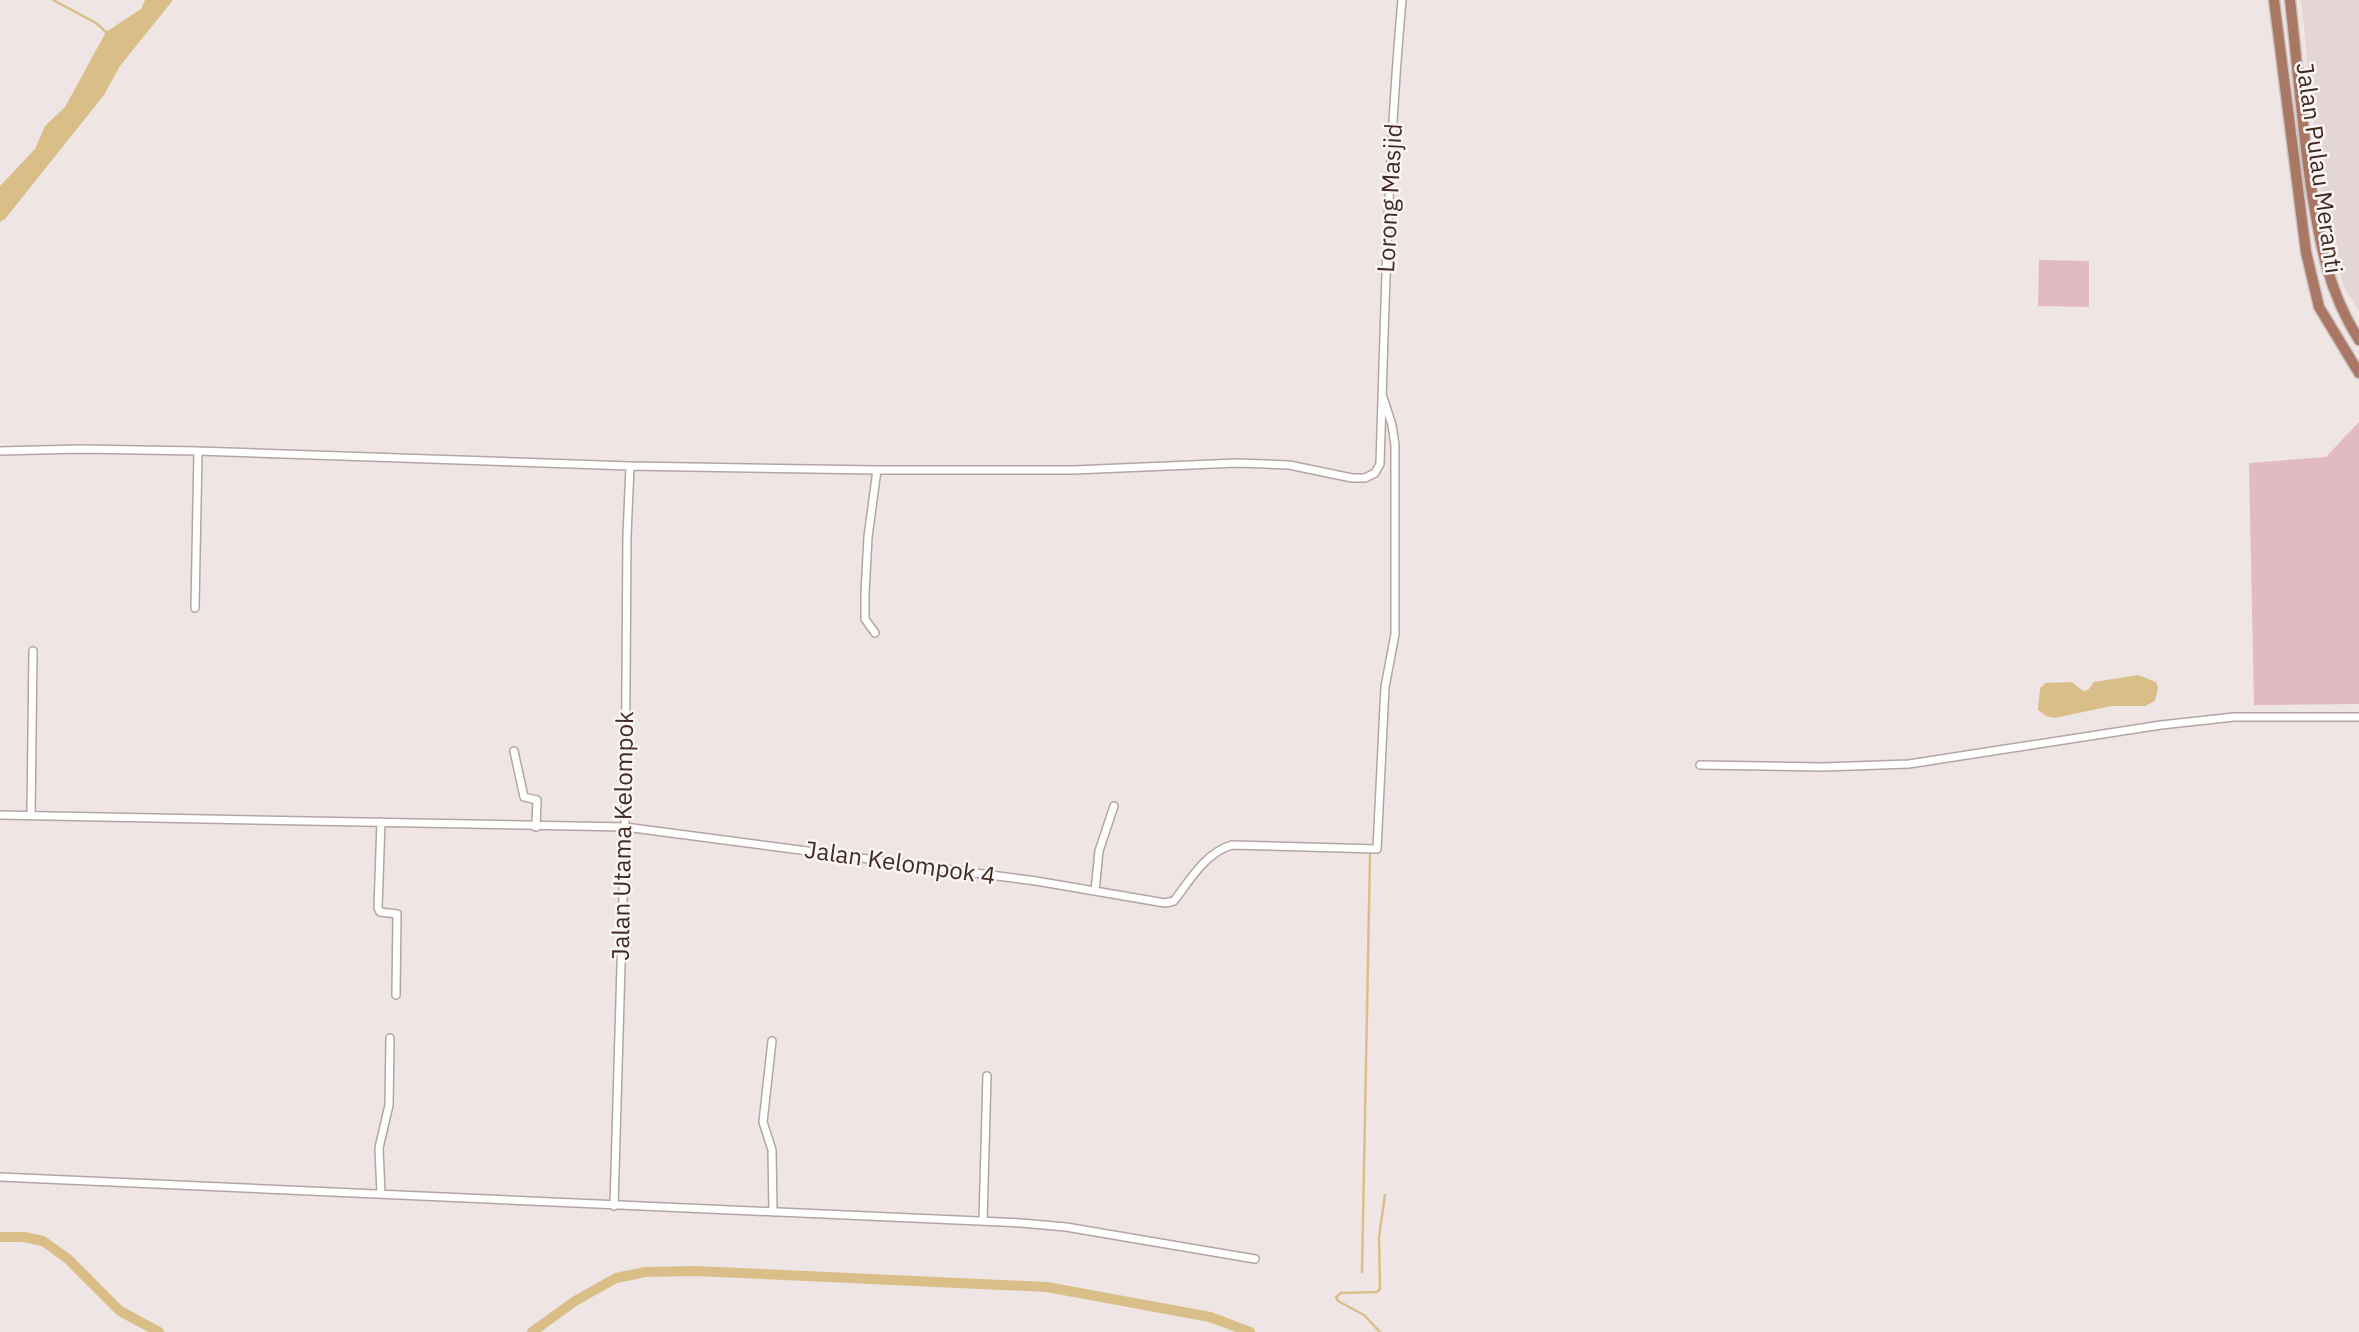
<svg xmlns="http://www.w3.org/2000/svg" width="2359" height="1332" viewBox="0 0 2359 1332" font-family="'IBM Plex Sans',sans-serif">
<rect width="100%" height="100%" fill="#efe5e4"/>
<path fill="#e3d6d5" d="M2301 0H2359V311L2344 287 2322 202Z"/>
<path fill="#e2bbc2" d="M2039 260 2089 261V307L2038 306Z
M2359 422V704L2254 705 2249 463 2326 457Z"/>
<path fill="#d9bf87" d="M145 0H173L120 66 104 95 5 219 0 222V186L35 149 45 126 65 107 106 32 141 9Z
M2138 675 2156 682 2158 688 2155 701 2145 706H2112L2054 718 2046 716 2038 710 2040 688 2046 683 2072 682 2083 691 2088 690 2094 682Z"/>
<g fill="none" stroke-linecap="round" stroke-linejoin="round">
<path stroke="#d9bf87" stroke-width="2.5" d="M53 0 96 23 107 33
M1362 1272 1370 855
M1380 1332 1364 1315 1338 1301 1336 1297 1341 1293 1377 1292 1380 1289 1379 1237 1385 1195"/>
<path stroke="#d9bf87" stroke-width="10" d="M0 1237H24L43 1241 68 1259 120 1311 159 1332
M532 1332 575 1301 616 1278 645 1272 696 1271 1047 1287 1210 1317 1250 1332"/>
<g stroke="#b5a5a2" stroke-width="10">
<path id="minor" d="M0 451 80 449 198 451 630 466 877 470H1074L1237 463 1289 465 1352 478H1365L1375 473 1380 464C1385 310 1388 154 1402 0
M195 608 198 451
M875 633 865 619V593L868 537 877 470
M514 751 524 797 537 800 536 827
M1700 765 1823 767 1909 764 2161 725 2234 717H2359
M0 815 625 827 1036 881 1165 903 1174 901C1189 881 1206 852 1232 845L1377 849 1385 687 1395 634V445L1392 425 1383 397
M31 815 33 651
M381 822 378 908 380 912 397 914 396 995
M1095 891 1099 851 1114 806
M772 1041 763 1122 772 1150 773 1212
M0 1177 1021 1223 1066 1227 1255 1259
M381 1194 379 1148 389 1105 390 1038
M614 1206 625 827 627 536 630 466
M983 1221 987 1076"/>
</g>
<g stroke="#cac3c1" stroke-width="13">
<path id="primary" d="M2274 0 2306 252 2319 307 2359 373
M2290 0C2297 62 2302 125 2311 187 2320 244 2328 291 2359 340"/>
</g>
<use href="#minor" stroke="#fff" stroke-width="7"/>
<use href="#primary" stroke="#a97764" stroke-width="10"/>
</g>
<g text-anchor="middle" stroke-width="5" stroke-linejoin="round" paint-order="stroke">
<g font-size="24" fill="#432a21" stroke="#fbf5f5">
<text transform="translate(2319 168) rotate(82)" y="8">Jalan Pulau Meranti</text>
<text transform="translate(1390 198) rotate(-87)" y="8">Lorong Masjid</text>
<text transform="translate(623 836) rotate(-89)" y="8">Jalan Utama Kelompok</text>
<text transform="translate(900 863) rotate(8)" y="8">Jalan Kelompok 4</text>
</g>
</g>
</svg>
